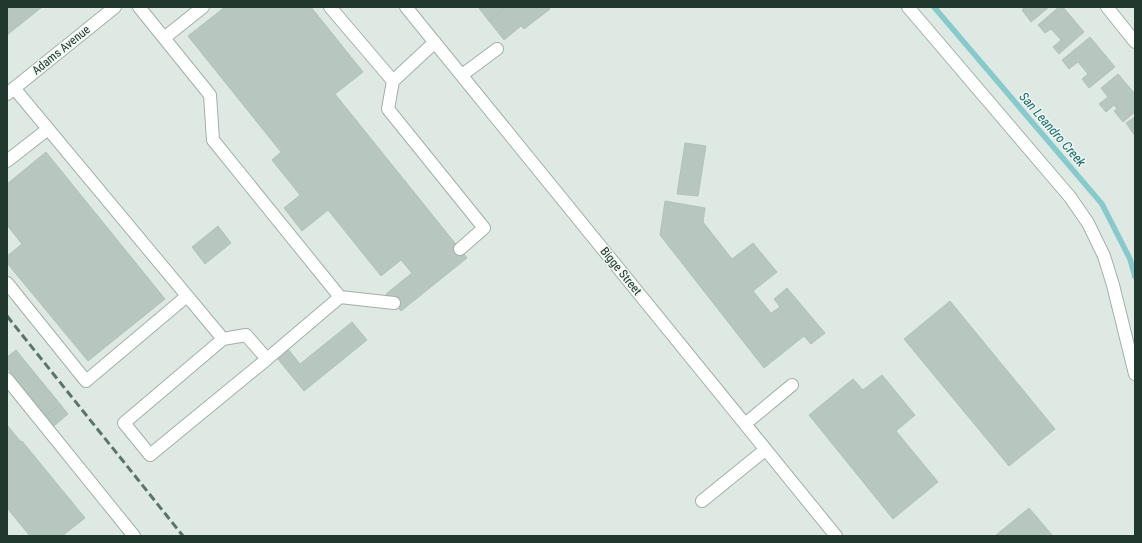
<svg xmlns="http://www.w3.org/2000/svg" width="1142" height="543" viewBox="0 0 1142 543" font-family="'Roboto Condensed',sans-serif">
<rect width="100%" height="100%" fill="#dee9e3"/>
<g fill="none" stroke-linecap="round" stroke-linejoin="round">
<path stroke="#88c9cc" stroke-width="5.5" d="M934 7 1102 204 1130 259 1135 277"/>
</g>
<path fill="#b7c6bf" stroke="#b1c2b9" d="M7 7H42L7 35Z
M225 7H311L363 72 335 94 467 258 401 311 386 294 412 273 401 260 381 276 328 210 302 231 284 208 300 195 272 160 281 152 188 36Z
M478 7H506L489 21Z
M506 7H548L550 9 524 29 521 26 504 40 489 21Z
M1025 7H1049L1031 22 1022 10Z
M1059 7H1063L1084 32 1059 54 1053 47 1061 40 1051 29 1045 33 1038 25Z
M1090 37 1115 67 1089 88 1082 79 1088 74 1078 62 1069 69 1062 60Z
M1118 74 1135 94V112L1123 122 1114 111 1117 109 1114 105 1106 112 1099 104 1108 97 1101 88Z
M1135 117V136L1126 123Z
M685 143 706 146 698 196 677 194Z
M46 152 165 299 88 361 7 263V256L22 244 7 225V184Z
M665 201 705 208 703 222 732 259 753 243 777 272 753 291 771 313 780 307 774 299 787 288 825 333 811 344 804 336 764 368 660 235Z
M218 226 231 243 205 264 192 247Z
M950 301 1055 429 1009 466 904 339Z
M352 322 367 340 304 391 277 358 288 349 300 364Z
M16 350 60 404 46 416 7 368V357Z
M882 375 915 415 896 431 938 482 893 519 809 415 853 379 863 390Z
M60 404 68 414 54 426 46 416Z
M7 425 21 442 22 441 85 518 62 536H30L7 508Z
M1029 508 1053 536H995Z"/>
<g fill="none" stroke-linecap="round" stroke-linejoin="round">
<path stroke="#b8c6bf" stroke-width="12" stroke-dasharray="12 6" stroke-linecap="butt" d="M394 303 460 249"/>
<g stroke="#a2b0a9" stroke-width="14">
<path id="minor" d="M139 7 210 95 213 140 340 297 267 359
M330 7 393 81 388 109 484 228 460 249
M406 7 836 536
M908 7 1070 197 1088 223 1104 256 1113 285 1135 374
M1107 7 1135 42
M164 38 203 7
M462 75 497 49
M393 81 435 42
M14 88 223 339 246 335 267 359 150 455 124 423 223 339
M7 94 115 7
M7 161 48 129
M7 283 86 381 187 296
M340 297 394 303
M7 379 134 536
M745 424 792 385
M702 501 765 450"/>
</g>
<use href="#minor" stroke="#fff" stroke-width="12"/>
<path stroke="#5b746a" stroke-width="3" stroke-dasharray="8 4" stroke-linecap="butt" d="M7 316 183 536"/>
</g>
<g text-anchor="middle" stroke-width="3" stroke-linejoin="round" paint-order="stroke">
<g font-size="12" fill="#21382f" stroke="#eef6f1">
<text transform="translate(61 50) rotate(-39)" y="4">Adams Avenue</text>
<text transform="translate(621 271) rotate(51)" y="4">Bigge Street</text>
</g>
<g font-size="13" font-style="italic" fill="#1e6b70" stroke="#eef6f1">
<text transform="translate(1053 129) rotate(49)" y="5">San Leandro Creek</text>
</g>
</g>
<rect width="1142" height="543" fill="none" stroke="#21382f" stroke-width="16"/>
</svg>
